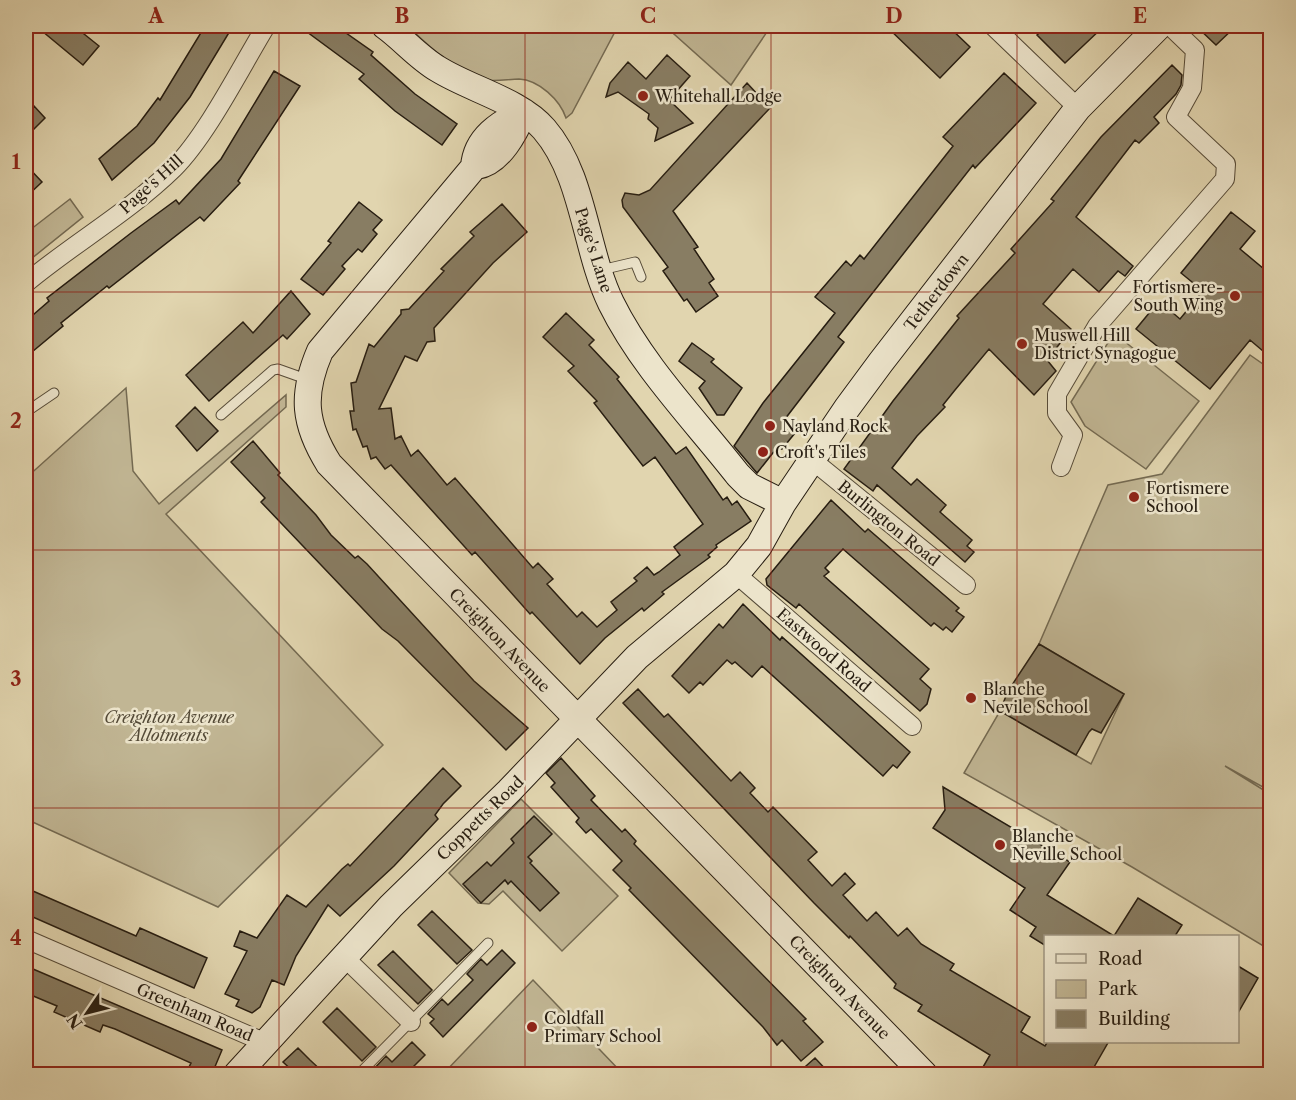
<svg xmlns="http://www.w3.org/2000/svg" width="1296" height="1100" viewBox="0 0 1296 1100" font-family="'Libre Caslon Text',serif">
<rect width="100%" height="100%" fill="#e1d5af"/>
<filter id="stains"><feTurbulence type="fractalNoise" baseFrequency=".00333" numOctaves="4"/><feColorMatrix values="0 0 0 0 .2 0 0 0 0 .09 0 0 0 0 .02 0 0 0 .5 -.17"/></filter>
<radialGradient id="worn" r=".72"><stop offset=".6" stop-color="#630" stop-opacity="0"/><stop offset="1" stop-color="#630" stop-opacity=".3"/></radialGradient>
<path fill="#c1b694" stroke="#746a52" stroke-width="1.5" d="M408 26H618L572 113 566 118C560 100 539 80 519 79 509 79 496 82 486 80 459 74 427 45 408 26Z
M665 26H771L731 85Z
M70 199 83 217 31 259 26 251V233Z
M1114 333 1199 401 1146 469 1085 426 1071 402Z
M1250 355 1270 369V791L1225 766 1270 794V950L1132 867 964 773 1000 711 1091 764 1124 694 1039 644 1108 485 1162 474Z
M126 388 133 471 159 504 286 395V407L166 514 383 745 218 907 26 819V478Z
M521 799 618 896 562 951 503 891 489 904 478 903 449 873Z
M533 980 623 1074H443Z"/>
<path fill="#887d63" stroke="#271d11" stroke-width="1.5" d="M36 26H74L99 46 83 65Z
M205 26H233L190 97 154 143 112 180 99 159 137 126 158 98 160 100Z
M299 26H336L373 52 371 55 415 94 457 124 442 145 395 111 359 79 364 74Z
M886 26H948L970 47 940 78Z
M1047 26H1104L1065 63 1037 35Z
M1196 26H1236L1216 45Z
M667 55 690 76 669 100 693 123 655 141 658 128 648 119 649 114 618 92 606 97 610 83 628 62 646 79Z
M1172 65 1182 75 1181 85 1176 94 1154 117 1159 123 1139 143 1135 140 1076 217 1133 266 1125 276 1118 271 1099 292 1073 269 1043 304 1071 329 1047 360 1056 371 1034 395 989 349 955 390 943 405 945 407 917 436 892 468 911 485 917 479 946 505 940 512 972 540 967 546 974 552 965 562 877 485 873 491 844 469 893 401 959 318 957 316 1015 253 1011 249 1054 201 1051 199 1101 137Z
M274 71 300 86 238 181 240 183 204 221 200 217 109 288 107 286 61 323 63 326 26 357V321L49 301 47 298 131 233 176 200 179 204 221 159Z
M1004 73 1036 103 975 168 973 165 838 337 844 342 785 419 792 425 795 433 782 449H776L757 473 734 446 763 403 835 313 815 297 846 261 851 266 860 255 864 259 953 146 943 137Z
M747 83 770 108 673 211 698 247 694 249 714 279 709 283 718 296 696 312 687 299 684 301 663 271 668 267 623 207 622 200 625 193 639 195 650 190Z
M34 106 45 118 26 137V114Z
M26 165 42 182 26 197Z
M359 202 382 220 373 230 377 234 362 252 358 249 342 266 345 269 323 295 301 279 331 243 328 241Z
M502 204 527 232 493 263 434 328 435 341 427 342 417 361 405 356 379 409 391 408 395 439 401 436 411 456 418 450 447 485 455 478 533 568 538 563 553 579 547 584 577 617 582 612 597 627 617 610 611 602 637 581 634 578 647 567 654 575 659 572 680 555 674 547 703 524 655 457 643 466 594 403 597 401 568 371 574 366 543 337 566 313 594 340 589 345 619 377 617 379 676 454 686 447 723 500 727 497 732 505 737 501 751 521 716 545 717 547 708 555 710 557 662 592 664 594 644 611 642 608 605 638 580 664 532 612 530 614 475 552 472 555 391 465 385 469 376 457 371 459 367 446 363 447 356 429 353 430 350 411H354L351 383 356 382 369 344 374 347 401 314V310L409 309 444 271 441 269 474 236 470 232Z
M1231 212 1255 231 1240 249 1270 274V357L1250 340 1210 389 1136 329 1159 301 1180 319 1203 291 1181 273Z
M291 291 310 314 287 339 283 335 209 401 186 375 243 322 253 333Z
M692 343 714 359 711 362 742 388 724 415H717L699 388 705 381 679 361Z
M195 407 218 431 197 451 176 426Z
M253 441 280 473 278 475 316 515 331 535 355 558 358 556 367 564 474 681 528 728 506 750 398 641 382 629 261 502 265 498 231 462Z
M831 500 865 532 868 529 959 608 956 611 964 617 952 632 946 627 943 630 934 623 931 626 843 549 825 568 829 572 824 576 929 669 920 679 931 689 927 704 920 711 799 604 796 608 767 585 766 579Z
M743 604 780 640 782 637 910 752 897 768 893 765 883 776 762 666 752 677 735 662 732 664 727 660 703 685 700 682 689 693 672 676 719 624 723 628Z
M1039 644 1124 694 1101 733 1092 729 1089 732 1076 755 1000 711 1008 691Z
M638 689 664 717 668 714 731 781 740 772 755 788 750 793 768 812 773 807 817 852 808 860 832 886 845 873 855 884 843 895 867 921 876 912 898 936 907 928 921 944 954 964 950 970 1030 1017 1021 1032 1045 1046 1048 1041H1109L1090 1074H979L990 1055 918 1011 922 1005 894 988 896 984 850 936 849 938 814 903 623 703Z
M561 758 595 796 591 800 622 832 625 829 636 841 634 844 806 1019 803 1021 823 1042 801 1061 782 1040 777 1045 763 1027 629 890 631 888 613 870 622 861 591 829 586 833 576 822 579 818 551 787 555 783 546 773Z
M443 768 461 786 443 804 435 815 438 819 394 866 340 916 328 905 296 956 284 985 272 980 260 1007 252 1013 236 1006 239 1000 225 994 247 951 234 946 240 931 257 938 287 895 306 907 342 869 348 864 350 866Z
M943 787 1070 862 1047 895 1114 936 1138 898 1182 925 1175 936H1046V946L1030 936 1036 927 1010 910 1025 888 933 828 945 810Z
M534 816 552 834 528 857 532 861 530 863 559 893 540 911 511 881 508 884 505 880 481 903 463 884 487 862 491 866 514 843 511 839Z
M26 888 136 936 140 928 207 958 194 988 26 914Z
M432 911 472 950 457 964 418 925Z
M502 950 515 963 443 1037 430 1023 434 1019 428 1014 442 999 448 1005 473 980 467 974 481 959 487 965Z
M393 951 432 990 418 1004 378 965Z
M26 966 222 1050 214 1069 210 1067 206 1074H199L188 1069 191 1063 115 1029 103 1025 100 1032 54 1012 57 1006 26 993Z
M1238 966 1258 978 1238 1013Z
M337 1008 376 1047 362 1061 323 1022Z
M412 1042 425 1055 406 1074H375L372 1071 386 1056 392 1062Z
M298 1048 310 1060 325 1074H296L283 1062Z
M815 1058 830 1074H797Z"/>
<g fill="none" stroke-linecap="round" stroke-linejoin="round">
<g stroke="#564b38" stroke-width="11">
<path id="lane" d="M601 270 635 262 641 277
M26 412 54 393
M221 415 273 370 278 369 309 380
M359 1074 488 943
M1178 1074 1180 1072"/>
</g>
<g stroke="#564b38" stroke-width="20">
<path id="street" d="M993 26 1078 108
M26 283C74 243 129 212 174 168 207 135 241 67 266 26
M812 460 966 585
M1061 467 1073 435 1057 413V394L1097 326 1225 179 1226 164 1176 117 1192 88 1195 50 1170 26
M736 574 912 726
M26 939 266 1043
M344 957 411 1022"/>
</g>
<g stroke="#271d11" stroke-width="28">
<path id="secondary" d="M385 26C403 39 419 58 438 69 470 89 520 101 544 129 584 175 585 250 611 303 642 366 695 420 738 475L749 486 783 503
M524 112C500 123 476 138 474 167L320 351C301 395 304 424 329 464L924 1074
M477 166C500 162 515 132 524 112
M237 1074 391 906 509 791 637 657 736 574 759 546 783 503 847 408 881 362 1078 108 1159 26"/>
</g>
<use href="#lane" stroke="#ece4cb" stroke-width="9"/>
<use href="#street" stroke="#ece4cb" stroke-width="18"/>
<use href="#secondary" stroke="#ece4cb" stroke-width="26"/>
</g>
<path fill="none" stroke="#8f2418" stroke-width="1.5" stroke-opacity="0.55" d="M279 26V1074M525 26V1074M771 26V1074M1017 26V1074M26 292H1270M26 550H1270M26 808H1270"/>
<g fill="#8f2418" stroke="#ece4cb" stroke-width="2">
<circle cx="643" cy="96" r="6"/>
<circle cx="1235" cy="296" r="6"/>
<circle cx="1022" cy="344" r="6"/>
<circle cx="770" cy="426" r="6"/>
<circle cx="763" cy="452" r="6"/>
<circle cx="1134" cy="497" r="6"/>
<circle cx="971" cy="698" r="6"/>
<circle cx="1000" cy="845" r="6"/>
<circle cx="532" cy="1027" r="6"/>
</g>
<g text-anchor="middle" stroke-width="5" stroke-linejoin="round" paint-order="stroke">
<g font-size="16" fill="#271d11" stroke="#ece4cb" text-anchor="start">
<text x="655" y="102">Whitehall Lodge</text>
<text x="1223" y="293" text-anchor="end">Fortismere-<tspan x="1223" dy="18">South Wing</tspan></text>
<text x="1034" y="341">Muswell Hill<tspan x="1034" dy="18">District Synagogue</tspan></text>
<text x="782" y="432">Nayland Rock</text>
<text x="775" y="458">Croft's Tiles</text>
<text x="1146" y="494">Fortismere<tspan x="1146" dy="18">School</tspan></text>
<text x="983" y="695">Blanche<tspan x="983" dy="18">Nevile School</tspan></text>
<text x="1012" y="842">Blanche<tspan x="1012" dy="18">Neville School</tspan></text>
<text x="544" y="1024">Coldfall<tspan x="544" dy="18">Primary School</tspan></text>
</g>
<g font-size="16" fill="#271d11" stroke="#ece4cb">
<text transform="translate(151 184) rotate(-42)" y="6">Page's Hill</text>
<text transform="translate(594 250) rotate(72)" y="6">Page's Lane</text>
<text transform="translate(936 292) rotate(-52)" y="6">Tetherdown</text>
<text transform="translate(889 523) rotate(39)" y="6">Burlington Road</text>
<text transform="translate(500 640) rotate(46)" y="6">Creighton Avenue</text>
<text transform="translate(824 650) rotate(41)" y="6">Eastwood Road</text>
<text transform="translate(480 818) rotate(-44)" y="6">Coppetts Road</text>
<text transform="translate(840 987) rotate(46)" y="6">Creighton Avenue</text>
<text transform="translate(195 1012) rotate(23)" y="6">Greenham Road</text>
</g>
<g font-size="16" font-style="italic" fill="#554b38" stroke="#ece4cb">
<text x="169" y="723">Creighton Avenue<tspan x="169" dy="18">Allotments</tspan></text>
</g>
</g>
<rect width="1296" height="1100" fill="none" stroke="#e1d5af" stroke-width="66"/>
<rect x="1044" y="935" width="195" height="108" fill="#ece4cb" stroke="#9d9481" stroke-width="1.5"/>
<rect x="1056" y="954" width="30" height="9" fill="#ece4cb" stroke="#9d9481" stroke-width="1.5"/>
<text x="1098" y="965" font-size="18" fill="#271d11">Road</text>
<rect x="1056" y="980" width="30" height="18" fill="#c1b694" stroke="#9d9481" stroke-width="1.5"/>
<text x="1098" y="995" font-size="18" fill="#271d11">Park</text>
<rect x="1056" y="1010" width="30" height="18" fill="#887d63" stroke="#9d9481" stroke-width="1.5"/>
<text x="1098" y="1025" font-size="18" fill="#271d11">Building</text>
<g transform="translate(87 1013) rotate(235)" stroke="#ece4cb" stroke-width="4.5" paint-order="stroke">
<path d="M0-4.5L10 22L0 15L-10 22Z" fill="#271d11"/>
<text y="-9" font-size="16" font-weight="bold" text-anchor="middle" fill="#271d11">N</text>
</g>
<rect x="33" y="33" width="1230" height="1034" fill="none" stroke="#8f2418" stroke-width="2"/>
<g font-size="20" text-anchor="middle" font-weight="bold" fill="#8f2418">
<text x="156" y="23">A</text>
<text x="402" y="23">B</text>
<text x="648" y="23">C</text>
<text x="894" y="23">D</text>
<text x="1140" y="23">E</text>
<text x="16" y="169">1</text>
<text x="16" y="428">2</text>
<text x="16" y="686">3</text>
<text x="16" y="945">4</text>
</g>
<rect width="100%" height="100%" filter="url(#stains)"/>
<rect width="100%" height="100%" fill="url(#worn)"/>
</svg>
